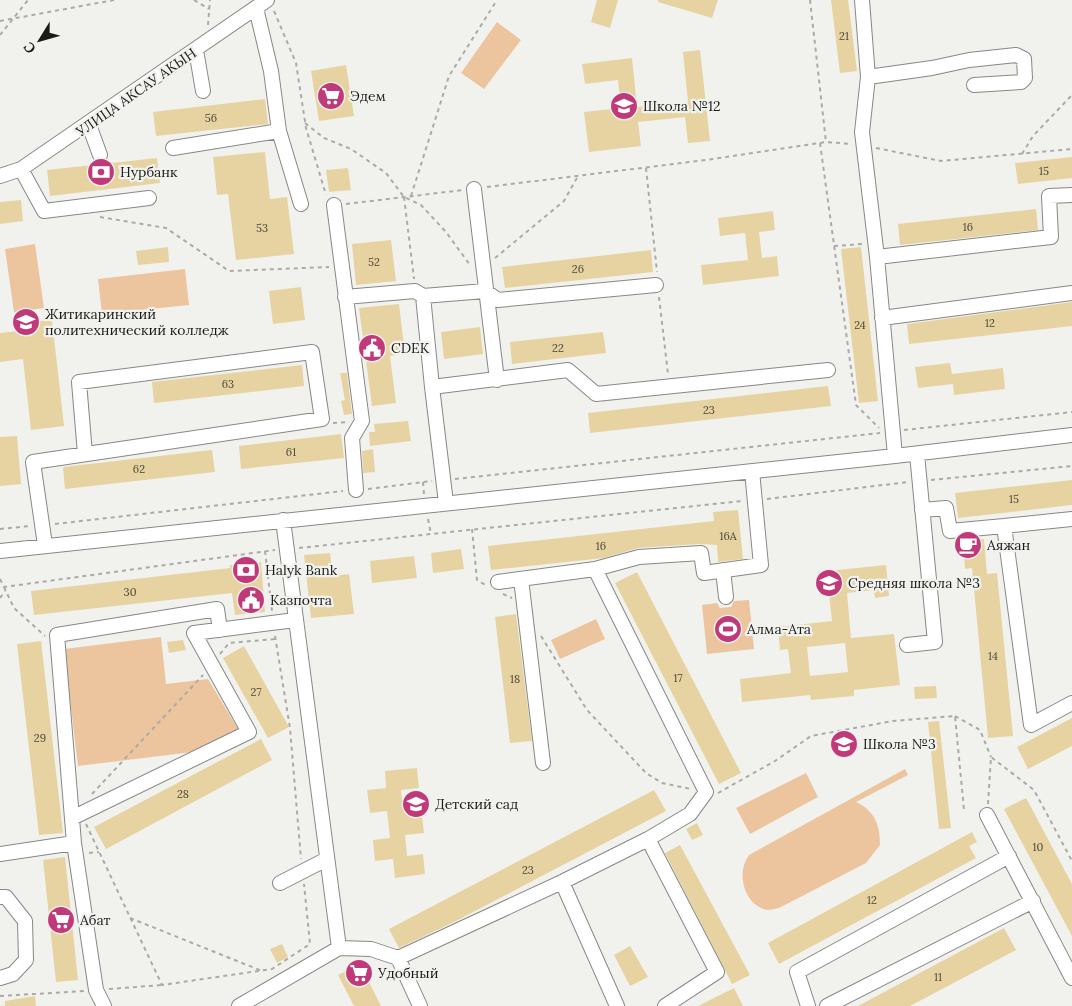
<svg xmlns="http://www.w3.org/2000/svg" width="1072" height="1006" viewBox="0 0 1072 1006" font-family="Lora,serif">
<rect width="100%" height="100%" fill="#f1f2ee"/>
<path fill="#ecc59f" d="M497 22 521 40 484 89 461 73Z
M35 244 44 308 14 312 5 249Z
M185 269 189 305 102 314 98 279Z
M749 600 754 649 707 654 702 605 717 603 720 608 731 607 734 601Z
M596 619 605 639 560 659 551 640Z
M161 637 166 684 208 679 238 729 201 751 78 766 64 649Z
M905 769 908 775 856 802C875 811 880 825 880 845L866 863 779 908C774 909 768 911 763 909 742 901 737 871 749 855Z
M806 773 818 797 750 834 736 808Z"/>
<path fill="#e7d3a1" fill-rule="evenodd" d="M597 0H618L610 28 591 22Z
M658 0H718L712 18 658 2Z
M831 0H848L857 71 840 73Z
M700 50 710 141 688 143 685 117 638 122 641 146 589 152 584 112 621 108 618 80 585 84 582 64 632 58 637 107 688 102 683 52Z
M346 65 354 116 319 121 311 71Z
M265 99 268 124 156 136 153 112Z
M265 152 270 199 287 197 294 254 236 260 228 194 217 195 213 157Z
M1072 157V178L1018 184 1015 163Z
M157 158 160 183 50 196 47 170Z
M348 168 351 190 329 192 326 170Z
M21 200 23 221 0 224V202Z
M1036 209 1038 230 900 245 898 224Z
M773 211 775 230 759 232 762 258 777 256 779 276 703 285 701 265 748 260 745 233 720 236 718 218Z
M391 240 396 281 356 285 352 244Z
M168 247 169 262 138 265 136 251Z
M861 247 878 401 859 403 841 249Z
M651 250 653 272 505 288 502 267Z
M301 287 305 320 273 324 269 291Z
M1072 302V326L909 344 907 324Z
M399 304 405 354 390 356 396 403 372 406 359 308Z
M52 320 64 426 31 430 23 359 0 362V333L19 331V323Z
M480 327 483 354 444 359 441 332Z
M603 332 606 353 512 364 510 342Z
M950 363 952 374 1003 368 1005 389 954 395 953 384 918 388 915 367Z
M302 365 304 386 154 403 152 382Z
M340 373H347L352 414 344 415 341 401 345 400Z
M828 386 831 406 590 433 588 413Z
M408 421 411 441 370 446 369 432H375L374 424Z
M341 434 344 458 241 469 239 446Z
M17 436 21 484 0 486V437Z
M373 449 375 472 363 473 362 451Z
M212 450 215 472 65 489 63 467Z
M1072 480V505L958 518 955 493Z
M738 510 743 559 718 562 717 545 700 544 638 548 604 558 491 570 488 546 714 521 713 512Z
M984 539 987 574 997 573 1013 736 988 738 972 568 965 569 963 541Z
M461 549 464 569 433 573 431 553Z
M330 553 333 576 349 574 354 614 311 618 304 555Z
M414 556 417 578 372 583 370 561Z
M261 562 265 612 235 615 232 593 34 615 31 591 230 568V565Z
M886 565 889 596 875 598 874 590 847 593 851 638 894 634 900 685 854 690V696L811 700 810 695 742 702 740 679 791 673 788 649 780 650 778 627 832 621 829 594 820 595 818 572ZM845 643 848 672 810 676 807 647Z
M637 572 741 773 719 784 615 583Z
M516 614 532 741 510 743 495 617Z
M183 640 186 650 169 653 167 642Z
M41 641 63 833 39 835 17 644Z
M244 646 289 727 268 738 223 658Z
M936 686 937 698 915 699 914 687Z
M1072 718V746L1028 769 1017 747Z
M939 721 951 828 939 829 928 722Z
M261 739 272 760 106 849 94 827Z
M417 768 419 788 401 790 403 810 421 808 424 833 405 835 407 856 423 854 425 874 395 878 393 859 375 861 373 840 390 838 387 811 370 813 367 790 386 788 385 771Z
M654 790 666 811 456 921 399 948 389 929Z
M1026 798 1072 884V936L1004 809Z
M697 823 703 835 692 840 686 829Z
M972 832 977 842 969 846 976 858 779 964 768 943Z
M680 845 750 975 732 984 665 853Z
M65 857 78 980 56 982 43 860Z
M1004 928 1016 950 910 1006H858Z
M282 944 288 957 277 963 270 949Z
M630 946 648 977 630 986 614 955Z
M360 964 381 1006H354L338 975Z
M734 988 743 1006H698Z
M35 996 36 1006H5V1001Z"/>
<g fill="none" stroke-linecap="round" stroke-linejoin="round">
<g stroke="#878885" stroke-width="16">
<path id="minor" d="M862 0 868 77 862 132 877 257 895 456
M256 8 271 71 279 131 301 204
M196 50 203 91
M868 77 932 68 969 60 1016 55 1024 59 1025 78 1021 82 974 85
M89 125 100 155
M173 148 279 131
M21 169 44 211 149 198
M0 176 21 169 267 0
M474 189 497 380
M334 205 362 421 352 438 356 490
M877 257 1051 237 1049 196 1072 195
M345 297 415 291 423 296
M882 318 1072 293
M432 387 423 296 485 291 498 300 656 285
M446 503 432 387 568 370 596 394 828 370
M922 510 946 508 950 531 1004 526
M1072 519 1004 526 1031 725 1072 703
M283 520 339 948
M45 545 33 462 322 419 312 352 79 382 85 454
M0 551 895 456 1072 435
M723 570 726 597
M521 579 543 763
M498 582 595 569
M907 645 935 642 917 454
M987 815 1072 978
M72 818 249 732 194 633 295 620
M648 839 717 972 665 1006
M0 854 74 843
M562 882 617 1006
M280 883 327 859
M0 897H6L25 921 26 960 13 974 0 978
M398 958 420 1006
M104 1006 96 990 74 843 57 635 217 609 220 630
M239 1006 339 948 371 949 398 958 562 882 648 839 690 814 706 792 595 569 639 557 701 553 704 573 761 565 752 471
M808 1006 797 972 1009 856
M827 1006 1033 901"/>
</g>
<path stroke="#aaaaa7" stroke-width="2" stroke-dasharray="4 4" stroke-linecap="butt" d="M194 0 209 9
M810 0 826 142
M274 11 296 63 306 128 326 195
M0 21 114 0
M208 25 210 0
M0 35 28 0
M305 123 324 138 351 149 386 173 404 197 421 205 446 232 470 265
M820 143 856 405 879 428
M876 148 941 161 1072 149
M1022 154 1033 136 1072 95
M646 168 657 272
M487 187 706 160 826 142 852 144
M411 196 449 76 497 0
M404 197 414 279
M346 204 463 190
M100 217 166 228 229 271 329 267
M834 246 863 244
M495 258 564 201 578 176
M659 297 668 374
M333 423 348 422
M904 430 1072 412
M455 479 880 433
M931 480 1072 466
M423 482 424 494
M368 489 432 481
M767 499 908 482
M428 519 431 534
M55 524 343 491
M0 529 30 526
M472 529 477 580 487 586
M299 548 742 501
M265 551 272 611
M0 579 4 587 275 550
M4 587 14 608 45 636
M503 594 512 598
M0 598 5 591
M275 636 290 728 301 859
M541 636 587 710 646 773 662 783 691 789
M220 654 229 643 275 639
M955 716 980 730 991 757
M718 793 775 761 811 736 893 721 955 716 964 810
M92 794 203 675
M988 804 991 757 1034 790 1072 861
M86 824 162 985 272 969 310 944 304 884
M89 853 99 852
M130 918 262 971
M109 989 162 985
M0 996 85 991"/>
<use href="#minor" stroke="#fff" stroke-width="14"/>
</g>
<defs>
<g id="supermarket-disc" transform="scale(1.4375)"><circle r="9.5" fill="#c03978" stroke="#f1f2ee"/><path d="M-6-5.5h2.5l.6 2H6L4.5 2H-2.5L-4.4-4H-6ZM-1.5 3.2a1.3 1.3 0 1 0 .1 0ZM3 3.2a1.3 1.3 0 1 0 .1 0Z" fill="#fff"/></g>
<g id="school-disc" transform="scale(1.4375)"><circle r="9.5" fill="#c03978" stroke="#f1f2ee"/><path d="M0-5L7-2L0 1L-7-2ZM-4 1L0 2.5L4 1V4Q0 6-4 4Z" fill="#fff"/></g>
<g id="bank-disc" transform="scale(1.4375)"><circle r="9.5" fill="#c03978" stroke="#f1f2ee"/><path d="M-6-4H6V4H-6ZM0-2.3a2.3 2.3 0 1 0 0 4.6a2.3 2.3 0 1 0 0-4.6Z" fill="#fff"/></g>
<g id="university-disc" transform="scale(1.4375)"><circle r="9.5" fill="#c03978" stroke="#f1f2ee"/><path d="M0-5L7-2L0 1L-7-2ZM-4 1L0 2.5L4 1V4Q0 6-4 4Z" fill="#fff"/></g>
<g id="civic-disc" transform="scale(1.4375)"><circle r="9.5" fill="#c03978" stroke="#f1f2ee"/><path d="M-.6-6.5H3V-4.5H.6V-3L4-1V1h2V6H-6V1h2V-1L-.6-3ZM-1.2 2.5V6h2.4V2.5Z" fill="#fff"/></g>
<g id="cafe-disc" transform="scale(1.4375)"><circle r="9.5" fill="#c03978" stroke="#f1f2ee"/><path d="M-5.5-4.5H6V0H3Q3 3.5 0 3.5H-2.5Q-5.5 3.5-5.5 0ZM3-3.2v2h1.7v-2ZM-6 4.5H4V6H-6Z" fill="#fff"/></g>
<g id="stadium-disc" transform="scale(1.4375)"><circle r="9.5" fill="#c03978" stroke="#f1f2ee"/><path d="M0-5a6.5 5 0 1 0 0 10a6.5 5 0 1 0 0-10ZM-3.5-1.8h7v3.6h-7Z" fill="#fff"/></g>
</defs>
<g fill-rule="evenodd">
<use href="#supermarket-disc" x="331" y="96"/>
<use href="#school-disc" x="624" y="106"/>
<use href="#bank-disc" x="101" y="172"/>
<use href="#university-disc" x="26" y="322"/>
<use href="#civic-disc" x="372" y="348"/>
<use href="#cafe-disc" x="968" y="545"/>
<use href="#bank-disc" x="246" y="570"/>
<use href="#school-disc" x="829" y="583"/>
<use href="#civic-disc" x="251" y="600"/>
<use href="#stadium-disc" x="728" y="629"/>
<use href="#school-disc" x="844" y="744"/>
<use href="#school-disc" x="416" y="804"/>
<use href="#supermarket-disc" x="61" y="920"/>
<use href="#supermarket-disc" x="359" y="973"/>
</g>
<g text-anchor="middle" stroke-width="4.5" stroke-linejoin="round" paint-order="stroke">
<g font-size="11" fill="#4d483b">
<text x="844" y="40">21</text>
<text x="211" y="122">56</text>
<text x="1044" y="175">15</text>
<text x="968" y="231">16</text>
<text x="262" y="232">53</text>
<text x="374" y="266">52</text>
<text x="578" y="273">26</text>
<text x="990" y="327">12</text>
<text x="860" y="329">24</text>
<text x="558" y="352">22</text>
<text x="228" y="388">63</text>
<text x="709" y="414">23</text>
<text x="291" y="456">61</text>
<text x="139" y="473">62</text>
<text x="1014" y="503">15</text>
<text x="728" y="540">16А</text>
<text x="601" y="550">16</text>
<text x="130" y="596">30</text>
<text x="993" y="660">14</text>
<text x="678" y="682">17</text>
<text x="515" y="683">18</text>
<text x="256" y="696">27</text>
<text x="40" y="742">29</text>
<text x="183" y="798">28</text>
<text x="1038" y="851">10</text>
<text x="528" y="874">23</text>
<text x="872" y="904">12</text>
<text x="938" y="981">11</text>
</g>
<g font-size="14" fill="#1a1a19" stroke="#f1f2ee">
<text transform="translate(136 92) rotate(-35)" y="5">УЛИЦА АКСАУ АКЫН</text>
</g>
<g font-size="14" fill="#1a1a19" stroke="#f1f2ee" text-anchor="start">
<text x="350" y="101">Эдем</text>
<text x="643" y="111">Школа №12</text>
<text x="120" y="177">Нурбанк</text>
<text x="45" y="319">Житикаринский<tspan x="45" dy="16">политехнический колледж</tspan></text>
<text x="391" y="353">CDEK</text>
<text x="987" y="550">Аяжан</text>
<text x="265" y="575">Halyk Bank</text>
<text x="848" y="588">Средняя школа №3</text>
<text x="270" y="605">Казпочта</text>
<text x="747" y="634">Алма-Ата</text>
<text x="863" y="749">Школа №3</text>
<text x="435" y="809">Детский сад</text>
<text x="80" y="925">Абат</text>
<text x="378" y="978">Удобный</text>
</g>
</g>
<g transform="translate(40 40) rotate(233)" stroke="#f1f2ee" stroke-width="4" paint-order="stroke">
<path d="M0-4L9 19L0 12L-9 19Z" fill="#1a1a19"/>
<text y="-8" font-size="14" font-weight="bold" text-anchor="middle" fill="#1a1a19">С</text>
</g>
</svg>
